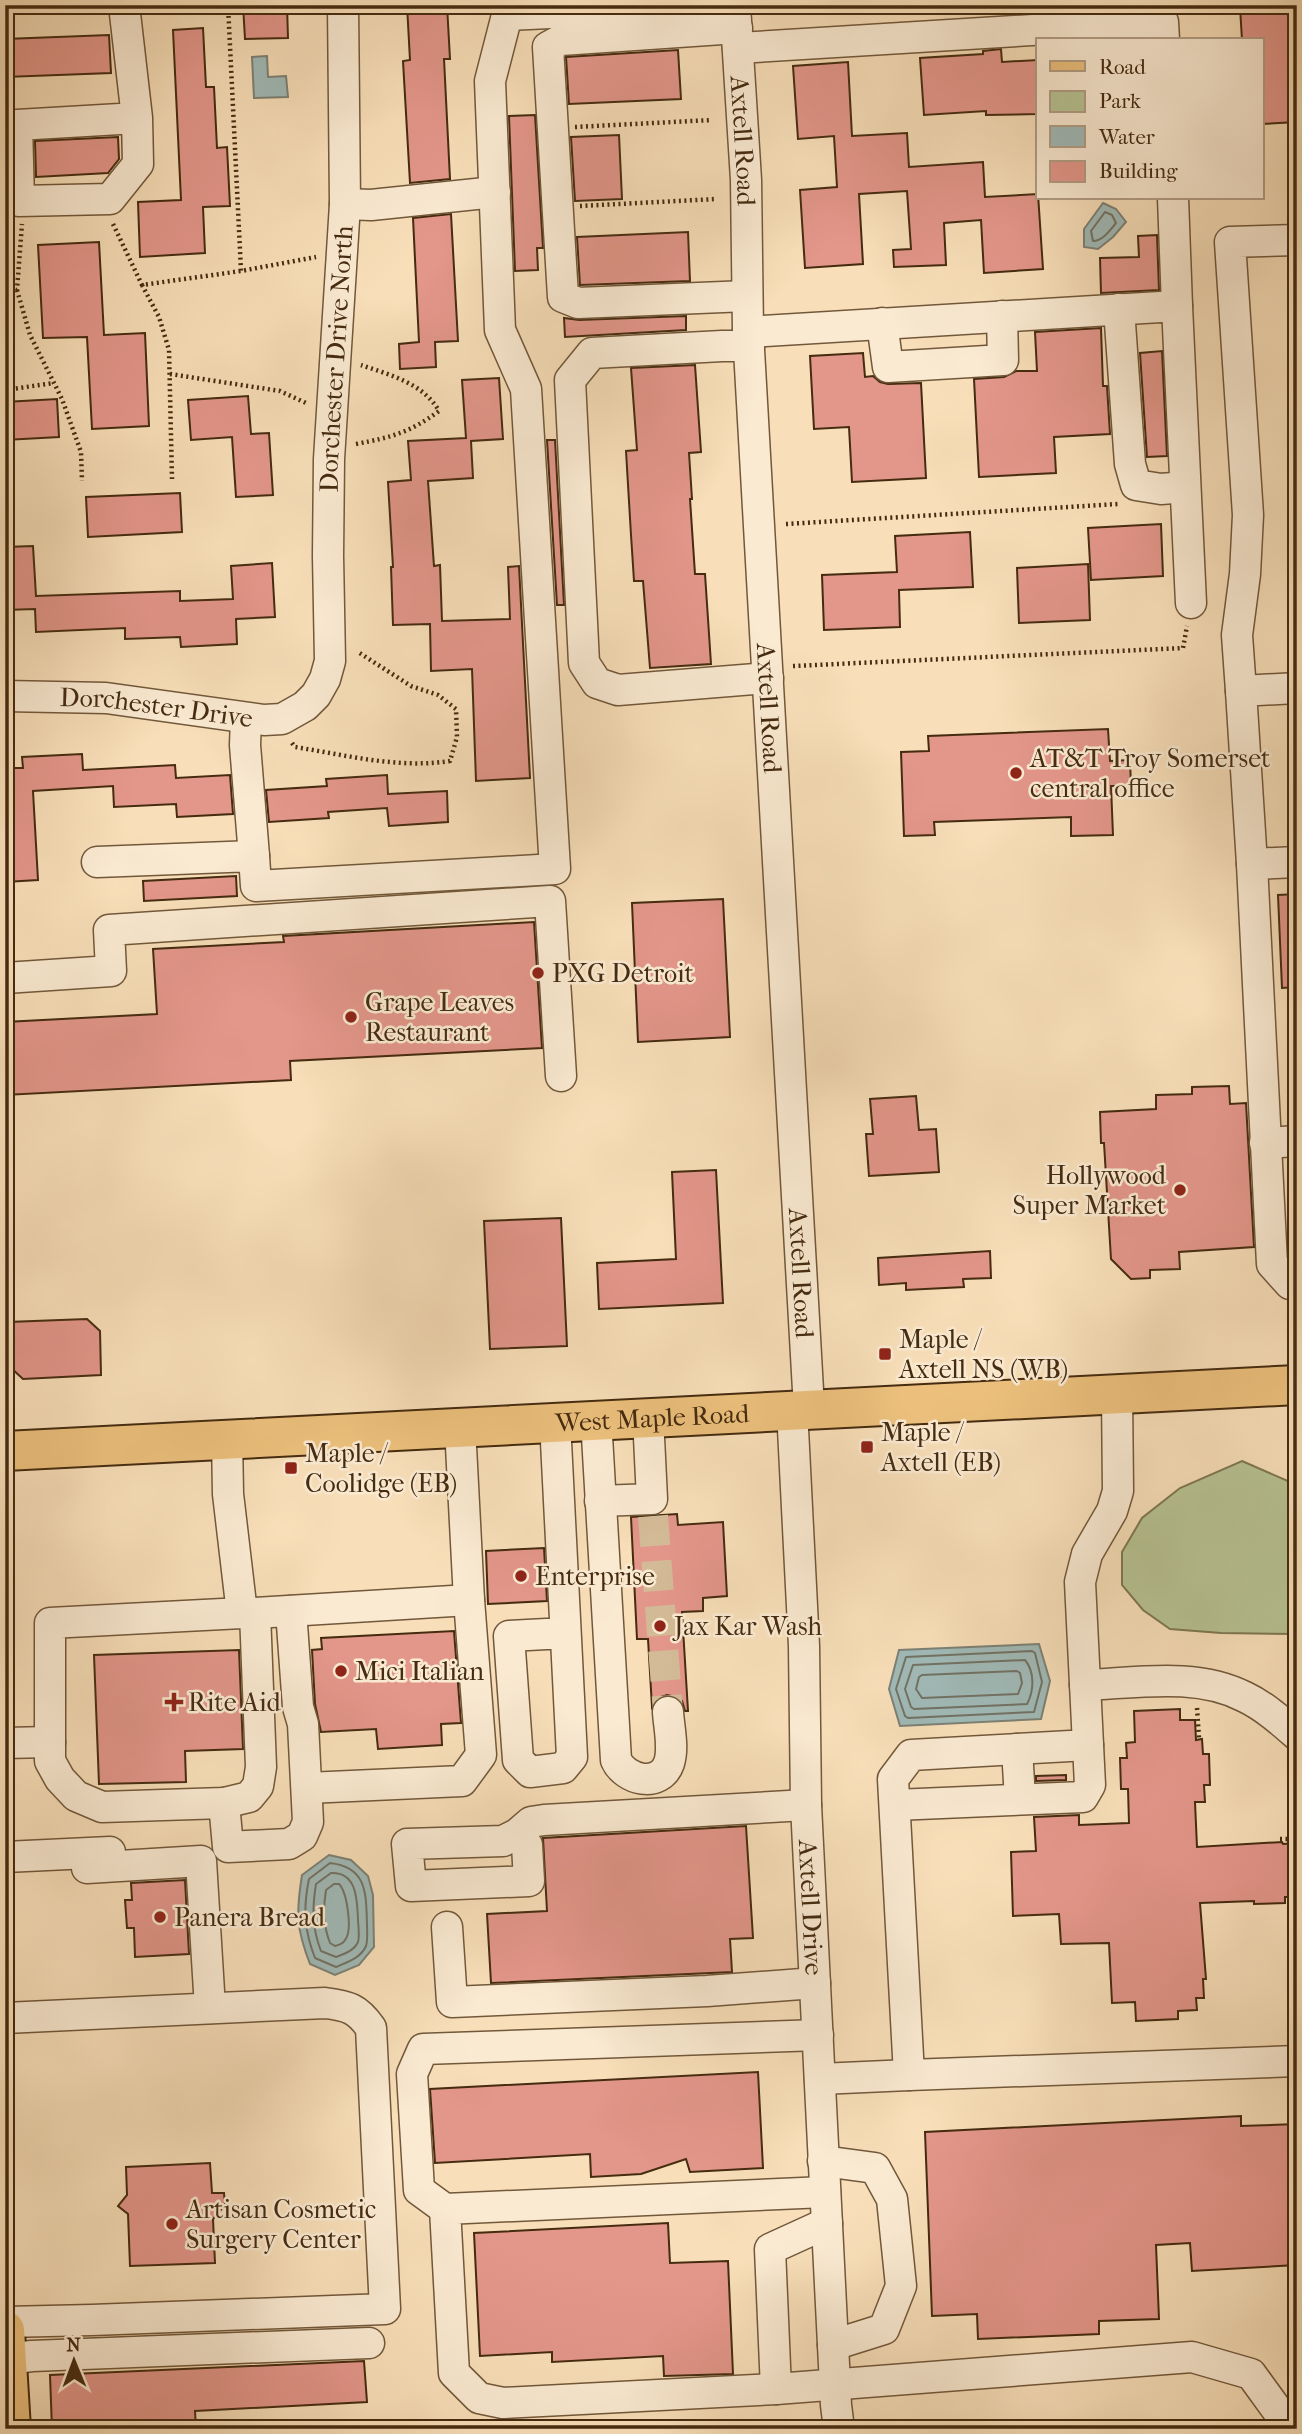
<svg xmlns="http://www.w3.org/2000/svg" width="1302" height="2434" viewBox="0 0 1302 2434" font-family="'IM FELL French Canon',serif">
<rect width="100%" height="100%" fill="#f8dfb9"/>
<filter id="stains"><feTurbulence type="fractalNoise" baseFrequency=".00286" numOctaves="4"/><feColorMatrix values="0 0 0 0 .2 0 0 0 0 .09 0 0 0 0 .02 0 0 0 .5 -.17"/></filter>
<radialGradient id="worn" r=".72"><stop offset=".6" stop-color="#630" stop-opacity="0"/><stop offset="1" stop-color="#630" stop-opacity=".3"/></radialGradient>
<path fill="#b7c394" stroke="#7e7752" stroke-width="2" d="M1242 1461 1297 1485V1634L1221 1633 1170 1629 1143 1610 1122 1585V1552L1142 1518 1180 1488Z"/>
<path fill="#a0bab8" stroke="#7c8175" stroke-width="2" d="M267 56 268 77 286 76 288 97 254 98 252 57Z
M1103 203 1116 209 1126 222 1113 237 1098 249 1084 247V229Z
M1039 1644 1050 1681 1041 1719 900 1726 889 1689 899 1650Z
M329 1855 351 1860 368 1876 373 1895 374 1947 359 1965 335 1975 310 1964C296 1928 296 1913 302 1875Z"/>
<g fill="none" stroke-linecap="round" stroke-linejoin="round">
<path stroke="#727264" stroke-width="2" d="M1105 212 1112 215 1116 223C1110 230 1103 241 1093 241L1091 231Z
M1032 1651 1035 1653 1042 1682 1034 1712 908 1718 905 1716 896 1689 906 1657Z
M1025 1660C1035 1672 1034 1691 1027 1704L914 1709 911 1707 905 1689 913 1665Z
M1017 1671 1020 1673 1022 1683 1018 1694 922 1698 916 1689 919 1677 922 1675Z
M330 1863C367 1867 366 1893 367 1924 367 1930 368 1940 366 1946 361 1958 347 1962 336 1967L315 1958C304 1930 303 1908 309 1879Z
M331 1873C357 1872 357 1899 358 1919 358 1925 360 1936 358 1942 354 1951 344 1954 336 1957L321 1951C312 1928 312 1909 316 1884Z
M334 1884H339C347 1892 353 1931 345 1940 343 1944 339 1945 335 1946L330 1943C323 1925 323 1909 326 1890Z"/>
</g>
<path fill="#e3968a" stroke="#452b10" stroke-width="2" d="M243 5H287L288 38 245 39Z
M407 5H447L450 59H444L450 179 410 183 403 61 410 60Z
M1297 5V122L1262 124V40H1242L1240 7Z
M203 28 206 87H214L217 148 227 147 230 206 203 207 205 253 140 257 138 202 181 200 173 30Z
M109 35 111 73 5 77V39Z
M1001 49 1002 62 1038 60V114L986 115V111L924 115 920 58 983 54V51Z
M678 50 681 99 569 104 566 57Z
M848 62 852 136 907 133 909 167 983 162 985 197 1038 194 1043 269 984 273 981 220 944 223 946 265 894 267 893 250 911 249 907 191 859 194 863 264 805 268 800 190 837 187 834 136 798 139 793 66Z
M535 115 543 248H537L538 270 515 271 509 116Z
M619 135 622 199 575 201 571 137Z
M118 137 119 159 108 173 36 177 35 141Z
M451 214 458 341 435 342 436 367 400 369 399 344 419 342 413 218Z
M688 232 690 281 580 285 577 237Z
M1157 235 1159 290 1101 293 1100 258 1139 257 1138 236Z
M99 242 104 335 145 333 149 426 92 429 87 337 43 338 38 245Z
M686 316V330L565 337 564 318 579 320Z
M1101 328 1103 386H1107L1110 434 1054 437 1056 473 979 477 974 379 1004 377 1016 371H1037L1035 332Z
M1162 351 1167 456 1147 457 1140 353Z
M863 353 865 377 873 376 880 382 888 384 921 383 926 478 852 482 849 427 814 429 810 356Z
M695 365 701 452 689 453 692 499H690L695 574H705L711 664 650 668 643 581H634L631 535 626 451 637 450 631 368Z
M499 378 503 439 471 441 473 478 428 481 434 566 440 565 442 621 510 619 508 567 519 566 530 778 476 781 472 669 431 671 430 624 393 625 391 567H393L388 482 411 480 408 441 466 438 462 380Z
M248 396 251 434 269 433 273 495 236 497 232 437 191 440 188 400Z
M57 399 59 437 5 440V402Z
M547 440H555L564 605H557Z
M180 493 182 532 88 537 86 497Z
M1161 524 1163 576 1091 580 1088 528Z
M970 532 973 587 899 590 900 627 824 630 822 575 897 572 895 536Z
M33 546 36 596 180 591V601L233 599 231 566 272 563 275 617 236 619 237 644 181 647 180 637 125 639V628L36 632 35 609 5 610V547Z
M1088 564 1090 620 1019 623 1017 568Z
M1108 729 1110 761 1130 760 1131 786H1111L1113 835 1071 836V817L934 822 935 835 904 836 901 752 929 751 928 736Z
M82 754 83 770 175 765 176 778 230 775 233 814 177 817 176 804 114 807 113 786 33 791 38 880 5 882V768H23L22 757Z
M387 775 388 794 447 791 448 822 389 826 387 808 328 812 329 818 269 822 266 790 327 786 326 779Z
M236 876 237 896 144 901 143 881Z
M1297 894V987L1282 988 1278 895Z
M723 899 730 1037 638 1042 632 903Z
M534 922 542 1048 290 1061 291 1080 5 1095V1022L157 1014 153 949 284 942 283 936Z
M1229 1086 1230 1104 1246 1103 1254 1247 1179 1252 1180 1269 1150 1270V1278L1131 1279 1111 1259 1104 1143H1101L1100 1112 1156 1109V1095L1192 1094V1087Z
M916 1096 919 1130 936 1129 939 1172 869 1176 866 1134H873L870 1099Z
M716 1170 723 1303 599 1309 597 1263 676 1259 672 1172Z
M561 1218 567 1346 490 1349 484 1221Z
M990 1251 991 1278 963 1279 964 1287 906 1290V1283L879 1285 878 1258Z
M87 1319 100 1331 101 1375 23 1379 10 1367 8 1322Z
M677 1514 678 1525 723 1522 727 1596 703 1598V1611L682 1612 688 1711H685L682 1701 676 1697 667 1695 657 1698 652 1707 648 1639H637L631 1517Z
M544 1548 547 1601 488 1604 486 1551Z
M454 1631 461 1723 441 1724 442 1745 378 1749 376 1729 321 1732 315 1704 312 1650 322 1649 321 1638Z
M239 1650 243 1749 185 1751 186 1782 99 1784 94 1655Z
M1180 1709V1720H1195L1196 1740 1202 1739 1203 1754H1209L1210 1785H1204L1205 1802H1195L1197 1847 1282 1842 1283 1844 1297 1843V1897H1285V1903L1254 1904V1901L1200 1903 1206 1979H1203L1204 1998H1196L1197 2010 1178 2011V2019L1136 2021 1135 2002 1112 2003 1109 1943 1061 1944 1059 1914 1013 1916 1011 1852 1036 1851 1034 1817 1079 1815V1825L1129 1823 1128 1789H1121L1120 1758H1127L1126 1743 1135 1742 1134 1711Z
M1066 1775V1780L1036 1781V1776Z
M746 1826 753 1938 730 1939 732 1972 491 1983 487 1914 547 1911 543 1838Z
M185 1880 189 1954 135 1957 134 1928H127L125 1900H132L131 1883Z
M758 2072 763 2168 690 2172 686 2159 641 2174 591 2177 590 2154 435 2163 430 2089Z
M1241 2116V2126L1297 2124V2265L1192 2271 1190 2243 1156 2245 1159 2319 1099 2321V2334L978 2339 977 2314 932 2316 925 2132Z
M210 2163 212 2193H224L225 2205 213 2219 215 2263 130 2266 128 2214 118 2206 127 2195 126 2167Z
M668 2223 670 2263 728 2261 733 2374 664 2376 663 2356 552 2362V2352L480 2356 474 2233Z
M364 2361 367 2402 195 2411 196 2428 52 2429 50 2375Z"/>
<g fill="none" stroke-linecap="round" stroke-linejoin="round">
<path stroke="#d4bb97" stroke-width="30" stroke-dasharray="30 15" stroke-linecap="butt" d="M653 1516 668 1712"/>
<g stroke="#72583a" stroke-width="33">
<g id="minor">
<path d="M124 5 137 118 138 164 110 199 19 201 17 125 137 118"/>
<path id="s1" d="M735 5 746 180 748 332 809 1408"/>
<path d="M507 15 721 5"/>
<path d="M737 28 561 40 548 47 563 297 578 303 747 296"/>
<path d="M738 48 1163 22 1164 40"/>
<path d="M1173 198 1177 306"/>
<path d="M345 204 371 205 495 192"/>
<path d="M1119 309 1130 464 1136 485 1161 489 1185 487"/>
<path d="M882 323 888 367 1003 360 1002 316"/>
<path d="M748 332 1177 306 1191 603"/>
<path d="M749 346H722L592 353 570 380 584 663 597 683 618 690 768 678"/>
<path d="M1241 691 1237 635 1245 574 1248 515 1230 242 1297 240"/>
<path id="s2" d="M5 696 106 698 264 720 282 719 305 706 316 695 325 679 330 661 328 556 329 459 345 204 343 5"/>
<path d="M246 719 245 745 254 856"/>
<path d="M97 862 254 856 256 886 555 869 526 389 500 330 490 81 507 15 506 5"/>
<path d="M1252 864 1297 862"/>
<path d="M5 978 111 971 109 930 550 901 561 1076"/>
<path d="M1265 1143 1297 1141"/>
<path d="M1290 1284 1272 1264 1252 864 1241 691 1297 688"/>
<path id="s3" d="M792 1409 804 1646 806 1805 836 2405 839 2429"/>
<path d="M596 1419 616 1760C625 1780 660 1789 669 1763 674 1748 669 1728 668 1712"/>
<path d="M555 1422 572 1757 563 1768 530 1772 518 1760 509 1636 565 1633"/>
<path d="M227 1438 228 1494 242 1613H255L261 1767 258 1786 249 1797 224 1803 102 1807 76 1796 60 1779 50 1761V1623L242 1613"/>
<path d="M600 1501 652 1499 648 1417"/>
<path d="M255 1613 469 1600 460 1427"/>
<path d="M1085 1685C1137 1683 1197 1672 1245 1697 1264 1706 1281 1721 1297 1735"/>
<path d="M5 1743 50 1742"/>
<path d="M1017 1749 1020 1799"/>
<path d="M307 1788 462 1781 481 1755 469 1600"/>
<path d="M224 1803 228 1847 289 1844 302 1836 308 1822 303 1724 298 1707 291 1611"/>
<path d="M895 1805 1083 1797 1090 1785 1088 1745"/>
<path d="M517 1834 527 1845 529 1881 411 1886 407 1844 503 1841 517 1834 531 1822 544 1820 806 1805"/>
<path d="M5 1857 110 1852"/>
<path d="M87 1868 201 1861 210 2008"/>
<path d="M447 1927 452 2002 707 1991 815 1983"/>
<path d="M5 2018 325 2003C348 2006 357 2008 371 2028L385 2309 92 2320 5 2322"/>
<path d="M909 2075 1297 2061"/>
<path d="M820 2079 909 2075 893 1779 911 1755 1088 1745 1080 1582 1087 1554 1112 1511 1118 1491 1117 1394"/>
<path d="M823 2161 875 2168 892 2199 901 2286 884 2329 833 2345"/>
<path d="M445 2209 419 2190 412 2074 423 2049 818 2035"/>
<path d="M827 2223 770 2249 776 2389 1192 2357 1251 2374 1288 2425"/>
<path d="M7 2359 32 2356 369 2343"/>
<path d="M776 2389 503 2403 479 2398 454 2373 445 2209 825 2192"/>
</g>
</g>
<g stroke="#452b10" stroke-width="42">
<g id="major">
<path id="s4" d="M5 1451 1297 1385"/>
<path d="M5 2330 11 2429"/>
</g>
</g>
<path stroke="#452b10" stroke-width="4.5" stroke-dasharray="2 3.5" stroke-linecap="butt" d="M228 5 241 271 316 257
M575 127 712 120
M580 206 716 199
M113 224 142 285 241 271
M142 285 159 317 169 350 172 479
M5 290H17L22 224
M17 290 30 335 62 399 81 452 82 481
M170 374 280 391 306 403
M5 390 54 383
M356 444C392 437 409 433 439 411 423 383 390 375 361 365
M786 524 1118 504
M793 666 1183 648 1187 626
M292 743 295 747C346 755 398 769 450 761L457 737 456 709 438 695 411 686 358 652
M1197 1708 1199 1738
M1280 1839H1297"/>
<use href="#minor" stroke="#faead2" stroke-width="30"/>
<use href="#major" stroke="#ecc07c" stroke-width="38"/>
</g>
<g fill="#8f2418" stroke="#faead2" stroke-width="2.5">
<circle cx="1016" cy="773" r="7"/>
<circle cx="538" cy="973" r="7"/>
<circle cx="351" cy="1017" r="7"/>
<circle cx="1180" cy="1190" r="7"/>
<rect x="878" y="1347" width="14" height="14" rx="3.5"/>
<rect x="860" y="1440" width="14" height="14" rx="3.5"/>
<rect x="284" y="1461" width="14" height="14" rx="3.5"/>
<circle cx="521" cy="1576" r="7"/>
<circle cx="660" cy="1626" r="7"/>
<circle cx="341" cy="1671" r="7"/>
<path d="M170.5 1691.5h7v7h7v7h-7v7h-7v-7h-7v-7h7z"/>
<circle cx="160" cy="1917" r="7"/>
<circle cx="172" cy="2224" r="7"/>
</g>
<g text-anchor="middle" stroke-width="5" stroke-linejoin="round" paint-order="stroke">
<g font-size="26" fill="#452b10" stroke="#faead2">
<text dy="9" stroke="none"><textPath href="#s1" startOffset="136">Axtell Road</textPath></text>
<text dy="9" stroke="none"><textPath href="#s2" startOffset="660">Dorchester Drive North</textPath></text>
<text dy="9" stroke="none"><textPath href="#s1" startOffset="704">Axtell Road</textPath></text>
<text dy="9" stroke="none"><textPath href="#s2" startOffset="152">Dorchester Drive</textPath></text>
<text dy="9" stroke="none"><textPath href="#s1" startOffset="1270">Axtell Road</textPath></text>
<text dy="9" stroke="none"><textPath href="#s4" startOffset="648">West Maple Road</textPath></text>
<text dy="9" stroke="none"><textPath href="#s3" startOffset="499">Axtell Drive</textPath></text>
</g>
<g font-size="26" fill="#452b10" stroke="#faead2" text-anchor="start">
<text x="1030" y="767">AT&amp;T Troy Somerset<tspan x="1030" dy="30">central office</tspan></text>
<text x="552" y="982">PXG Detroit</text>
<text x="365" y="1011">Grape Leaves<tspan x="365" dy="30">Restaurant</tspan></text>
<text x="1166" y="1184" text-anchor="end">Hollywood<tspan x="1166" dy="30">Super Market</tspan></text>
<text x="899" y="1348">Maple /<tspan x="899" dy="30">Axtell NS (WB)</tspan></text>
<text x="881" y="1441">Maple /<tspan x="881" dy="30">Axtell (EB)</tspan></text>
<text x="305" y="1462">Maple /<tspan x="305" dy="30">Coolidge (EB)</tspan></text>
<text x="535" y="1585">Enterprise</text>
<text x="674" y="1635">Jax Kar Wash</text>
<text x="355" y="1680">Mici Italian</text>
<text x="188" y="1711">Rite Aid</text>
<text x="174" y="1926">Panera Bread</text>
<text x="186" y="2218">Artisan Cosmetic<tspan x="186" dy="30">Surgery Center</tspan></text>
</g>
</g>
<rect width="1302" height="2434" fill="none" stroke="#f8dfb9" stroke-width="28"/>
<rect x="7" y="7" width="1288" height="2420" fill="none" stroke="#452b10" stroke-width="3.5"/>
<rect x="14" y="14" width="1274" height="2406" fill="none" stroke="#452b10" stroke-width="2"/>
<rect x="1036" y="38" width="228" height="161" fill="#faead2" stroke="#b29e84" stroke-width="2"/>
<rect x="1050" y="61" width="35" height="10" fill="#ecc07c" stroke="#b29e84" stroke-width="2"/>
<text x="1099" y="74" font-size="21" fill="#452b10">Road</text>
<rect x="1050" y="91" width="35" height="21" fill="#b7c394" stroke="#b29e84" stroke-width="2"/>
<text x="1099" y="108" font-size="21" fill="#452b10">Park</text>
<rect x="1050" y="126" width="35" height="21" fill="#a0bab8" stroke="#b29e84" stroke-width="2"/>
<text x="1099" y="144" font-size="21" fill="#452b10">Water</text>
<rect x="1050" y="161" width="35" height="21" fill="#e3968a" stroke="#b29e84" stroke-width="2"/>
<text x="1099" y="178" font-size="21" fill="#452b10">Building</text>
<g transform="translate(74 2361) rotate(359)" stroke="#faead2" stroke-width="5" paint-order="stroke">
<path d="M0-5L12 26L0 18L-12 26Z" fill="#452b10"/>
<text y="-10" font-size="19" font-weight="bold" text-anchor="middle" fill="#452b10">N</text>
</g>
<rect width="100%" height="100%" filter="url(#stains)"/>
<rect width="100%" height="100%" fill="url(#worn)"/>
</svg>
